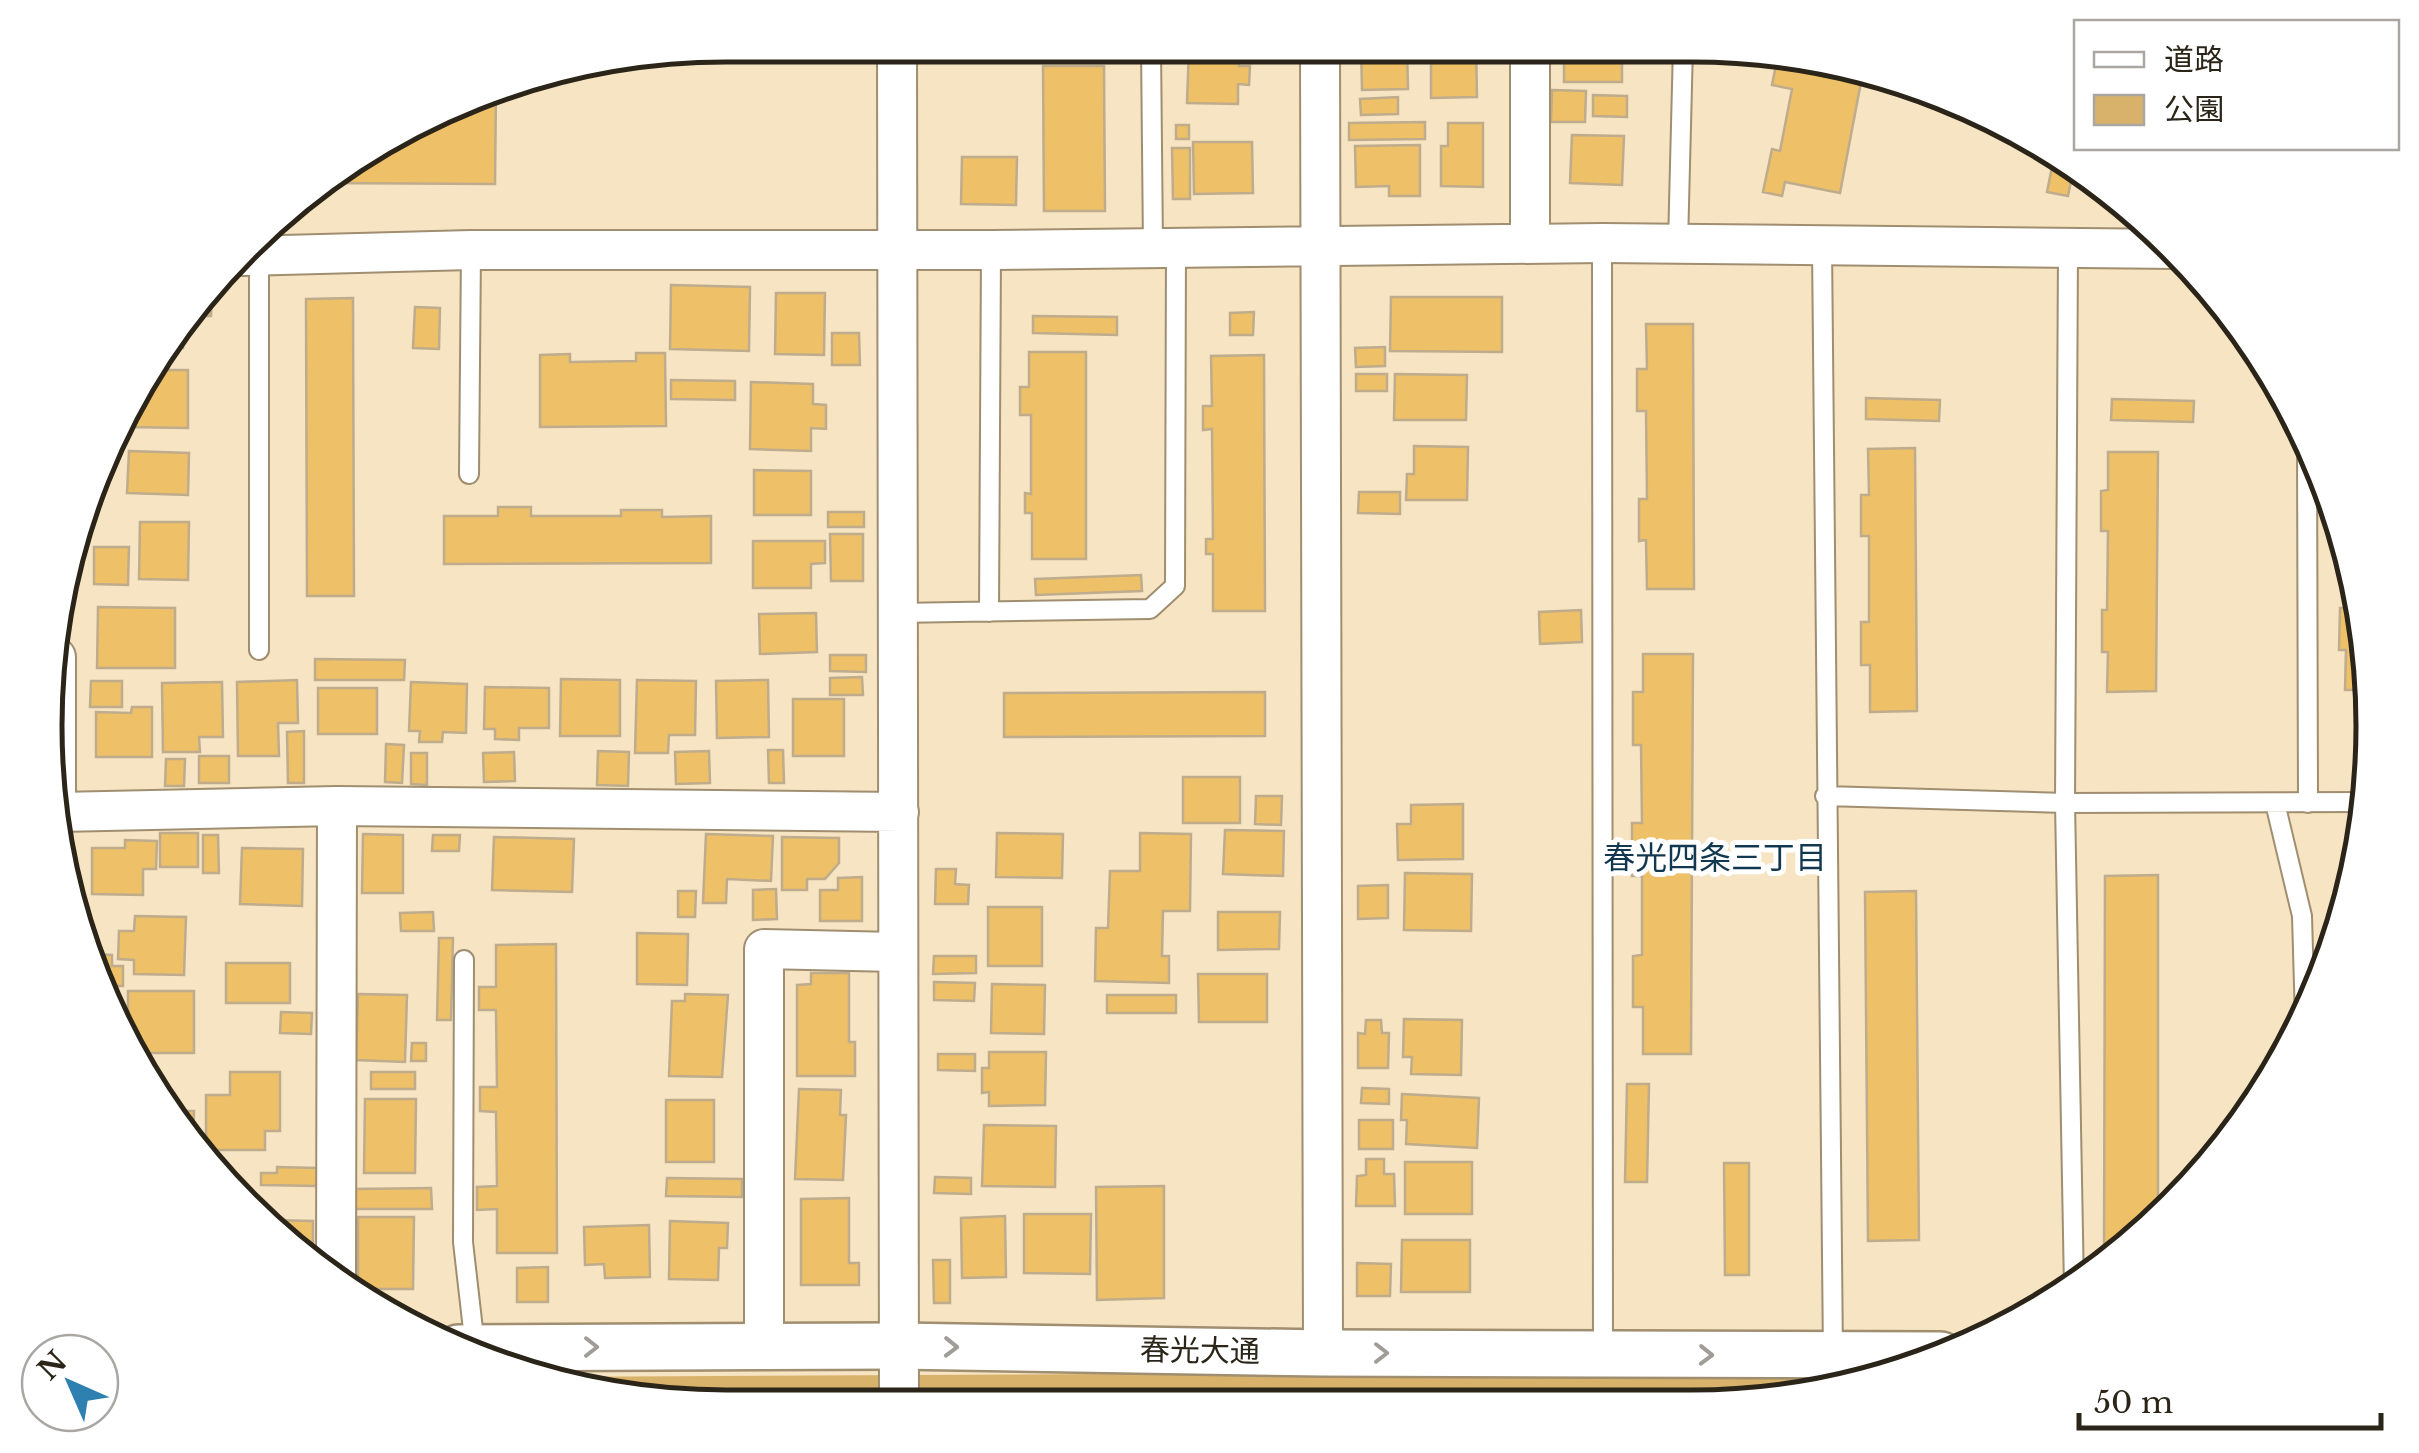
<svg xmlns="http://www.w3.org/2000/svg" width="2419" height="1453" viewBox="0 0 2419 1453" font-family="'Libre Baskerville','Noto Sans JP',serif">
<rect width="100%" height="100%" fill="#f6e4c3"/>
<path fill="#d8b26a" d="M1905 1370 1869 1385 1738 1406H681L534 1377Z"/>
<path fill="#eec169" stroke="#beac8d" stroke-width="2.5" d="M933 45H982V53H933Z
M1361 46H1407L1408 89 1362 90Z
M1431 46H1476L1477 97 1431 98Z
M1564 46H1622V82H1564Z
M1189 47 1239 48V66H1250L1249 85 1238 84V104L1187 103Z
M1778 55 1841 67 1839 77 1861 82 1840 193 1785 182 1782 196 1763 192 1772 149 1780 151 1792 89 1772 85Z
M1043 66H1104L1105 211H1044Z
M496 88 495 184 316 183Z
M1552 90 1586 91 1585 122H1551Z
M1593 95 1627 96V117L1593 116Z
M1398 97V114L1361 115 1360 99Z
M1425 122V139L1349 140V123Z
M1448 123H1483V187L1441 186V146H1448Z
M1176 125H1189V139H1176Z
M1572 135 1624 136 1622 185 1570 183Z
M1193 142H1252L1253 193 1194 194Z
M1420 145V196H1389V186L1356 187 1355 146Z
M1172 148H1190V199H1173Z
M2055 152 2072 160 2105 188 2071 181 2068 196 2047 192Z
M962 157H1017L1016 205 961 204Z
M671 285 750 287 749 351 670 349Z
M212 288 211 316H197V300Z
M776 293H825L824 355 775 354Z
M1391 297H1502V352L1390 351Z
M353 298 354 596H307L306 299Z
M415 307 440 308 439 349 413 348Z
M1254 312 1253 335H1230V313Z
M184 314 183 348 167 347Z
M1033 316 1117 317V335L1033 333Z
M1646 324H1693L1694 589H1647L1646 540 1639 541V499H1647L1646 411H1637V369H1647Z
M832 333H859L860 365H832Z
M1385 347V366L1356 367 1355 348Z
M1029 352H1086V559H1032V513H1025V493L1031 494V415H1020V387H1029Z
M636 353H665L666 426 540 427V355L570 354V362L636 361Z
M1264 355 1265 611H1213V554H1206V539H1213L1212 429 1203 430V406H1212L1211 356Z
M154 370H188V428L124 427Z
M1356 374H1387V391H1356Z
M1395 374 1467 375 1466 420H1394Z
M671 380 735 381V400L671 399Z
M751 382 813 384V404L826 405V429L811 428V451L750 449Z
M1866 398 1940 400 1939 421 1866 419Z
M2112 399 2194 401 2193 422 2111 420Z
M1414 446 1468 447 1467 500H1406L1407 474H1414Z
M1915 448 1917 711 1870 712V665H1861V622H1869V536H1861V495H1869L1868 449Z
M129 451 189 453 188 495 127 493Z
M2108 452H2158L2156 691 2107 692 2108 652H2102V610H2107L2108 531H2101V491L2108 490Z
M754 470 811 471V515H754Z
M1359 492H1400V514L1358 513Z
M498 507H531V516H621V510H662V517L711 516V563L444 564V516H498Z
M828 512H864V527H828Z
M140 522H189L188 580 139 579Z
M830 534H863V581H831Z
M753 541H825V563L811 564V588H753Z
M94 547H129L128 585 94 584Z
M2347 548 2361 594 2370 690H2345L2346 650H2339L2340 608H2346Z
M1141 575 1142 591 1036 595 1035 579Z
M98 607 175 608V668H97Z
M1581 610 1582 642 1540 644 1539 612Z
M816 613 817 652 760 654 759 614Z
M1643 654H1693L1691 1054H1643V1007H1633V956L1642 955V876H1632V823H1642L1641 745H1633V692H1643Z
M830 655H866V672L830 671Z
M315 659 405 660 404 680H315Z
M862 677 863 695H830V678Z
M561 679 620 680V736H560Z
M297 680 298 723H278L279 756H238L237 682Z
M637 680 696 681 695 735H669L668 753H635Z
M768 680 769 737 717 738 716 681Z
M91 681H122V707H90Z
M222 682 223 737H199L200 752H163L162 683Z
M411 682 467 684 466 733 443 732 442 742H419L420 731H409Z
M485 687 549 688V728H519V740L495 739V729H484Z
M318 688H377V734H318Z
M1265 692V736L1004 737V693Z
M793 699H844V756H793Z
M132 707H152V757H96V712L131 713Z
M304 731V783H288L287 732Z
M386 744 404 745 402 783 385 782Z
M768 750H783L784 783H769Z
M598 751 629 752 628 786 597 785Z
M709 751 710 783 676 784 675 752Z
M514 752 515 781 484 782 483 753Z
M411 753H427V785L411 784Z
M199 756H229V783H199Z
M166 759H185L184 786H165Z
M1183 777H1240V823H1183Z
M1256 796H1282L1281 825 1255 824Z
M1463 804V859L1398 860 1397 824H1411V805Z
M1225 830 1284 831 1283 876 1223 874Z
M160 833H198V867H160Z
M997 833 1063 834 1062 878 996 877Z
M1140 833 1191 834 1190 911H1163L1162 956H1169V983L1095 981 1096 928H1108L1110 871H1140Z
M363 834 403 835V893H362Z
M706 834 773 836 771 881 727 879 726 903H703Z
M203 835H218L219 873H203Z
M433 835H460L459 851H432Z
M494 837 574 839 572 892 492 890Z
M782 837 839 838V863L825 879H807V890H782Z
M125 840 157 841 156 869H143V895L92 894V848H125Z
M242 848 303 849 302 906 240 904Z
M936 869H956L955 884 969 885 968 904H935Z
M1405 873 1472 874 1471 931 1404 930Z
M2158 875V1221L2142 1238 2104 1266 2105 876Z
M862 877V921H820V890H838V878Z
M1388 885V918L1358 919V886Z
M776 889 777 919 753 920V890Z
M678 891H696L695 917H678Z
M1916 891 1919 1240 1868 1241 1865 892Z
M988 907H1042V966H988Z
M433 912 434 931H401L400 913Z
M1218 912H1280L1279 949 1218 950Z
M135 916 186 917 184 975 134 974V960L118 959 119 931H134Z
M637 933 688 934 687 985 637 984Z
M439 938H453L451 1020H437Z
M556 944 557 1253H497V1209L477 1210V1187L497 1186 496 1112 480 1111V1087H497L496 1010H479V987H496V945Z
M88 954 112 955V966H123V986H103Z
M934 956H976V973L933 974Z
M226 963H290V1003H226Z
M811 973H849V1042H855V1076H797V985L811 984Z
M1198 974H1267V1022H1199Z
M934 982 975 983 974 1001 934 1000Z
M992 984 1045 985 1044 1034 991 1033Z
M128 991H194V1053H139L128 1032Z
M358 994 407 995 405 1062 356 1060Z
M685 994 728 995 722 1077 669 1076 672 1001H685Z
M1107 995H1176V1013H1107Z
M281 1012 312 1013 311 1034 280 1033Z
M1404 1019 1462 1020 1461 1075 1411 1074 1412 1057H1403Z
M1366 1020H1381L1382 1033H1389L1388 1068H1358V1033L1365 1034Z
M412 1043H426V1061H411Z
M989 1052H1046L1045 1105 989 1106V1092L982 1093V1068H989Z
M938 1054H975V1071L938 1070Z
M230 1072H280V1131H265V1150H206V1095H230Z
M371 1072H415V1089H371Z
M1627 1084H1649L1647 1182H1625Z
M1362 1088 1389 1089V1104L1361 1103Z
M799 1089 841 1090 840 1115H846L843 1180 795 1179Z
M1402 1094 1479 1098 1477 1148 1406 1144 1407 1120H1401Z
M365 1099H416L415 1173H364Z
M666 1100H714V1162H666Z
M169 1111H194L193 1148 185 1141Z
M1359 1120H1393V1149H1359Z
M984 1125 1056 1126 1055 1187 982 1186Z
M1366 1159H1384V1174H1394L1395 1206H1356L1357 1176 1366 1175Z
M1405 1162H1472V1214H1405Z
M1724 1163H1749V1275H1725Z
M277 1167 318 1168 317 1186 261 1185V1173H277Z
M935 1177 971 1178V1194L934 1193Z
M667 1178 742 1179V1197L666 1196Z
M1164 1186V1298L1097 1300 1096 1187Z
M431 1188 432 1209H355V1189Z
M849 1198V1263H859V1285H801V1199Z
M1024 1214H1091L1090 1274 1024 1273Z
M1005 1216 1006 1277 962 1278 961 1218Z
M358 1217H414L413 1289H358Z
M270 1220 313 1221V1260Z
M670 1221 728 1223 727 1248H719L718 1280 669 1279Z
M649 1225 650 1277 605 1278 604 1264 585 1265 584 1227Z
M1402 1240H1470V1292H1401Z
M933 1260H950V1303H934Z
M1357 1263 1391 1264 1390 1296H1357Z
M548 1267V1302H517V1268Z"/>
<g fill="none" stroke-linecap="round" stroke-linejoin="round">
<g stroke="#9f8e6f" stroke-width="22">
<path id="service" d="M1151 46 1153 248
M1602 243 1603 1352
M1678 244 1683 46
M1822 246 1833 1356
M2068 250 2065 803 2074 1288
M2307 438 2308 803
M469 474 471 250
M989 612 991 250
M896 613 1150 609 1175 586 1176 248
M259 650V256
M1825 796 2065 803 2367 802
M2275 803 2302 916 2305 1019
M464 960 463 1242 475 1347"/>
</g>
<g stroke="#9f8e6f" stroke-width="42">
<path id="minor" d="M897 45C899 499 895 953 899 1406
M1320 46 1323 1353
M1530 46V243
M242 256 471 250H991L1602 243 2178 249
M56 791V657
M59 812 337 806 899 812
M336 1282 337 806
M764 1347V949L895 952"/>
</g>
<g stroke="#9f8e6f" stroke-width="50">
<path id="tertiary" d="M458 1348 899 1346 1323 1353 1941 1355"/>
</g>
<use href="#service" stroke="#fff" stroke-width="18"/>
<use href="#minor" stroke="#fff" stroke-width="38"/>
<use href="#tertiary" stroke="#fff" stroke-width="45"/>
</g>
<defs><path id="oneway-chevron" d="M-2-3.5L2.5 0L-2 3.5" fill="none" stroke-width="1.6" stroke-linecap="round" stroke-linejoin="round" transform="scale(2.5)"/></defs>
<g stroke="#a09c97">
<use href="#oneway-chevron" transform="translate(591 1347)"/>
<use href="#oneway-chevron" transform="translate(951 1347) rotate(1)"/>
<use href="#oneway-chevron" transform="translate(1381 1353)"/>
<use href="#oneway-chevron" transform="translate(1706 1355) rotate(1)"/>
</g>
<g text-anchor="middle" stroke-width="10" stroke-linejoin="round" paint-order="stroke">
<g font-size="30" fill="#2b2418" stroke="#fff">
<text transform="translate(1200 1351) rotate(1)" y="10">春光大通</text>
</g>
<g font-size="32" fill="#113850" stroke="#fff">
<text x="1715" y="869">春光四条三丁目</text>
</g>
</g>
<path d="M0 0H2419V1453H0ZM726 62H1692A664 664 0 0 1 2356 726V726A664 664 0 0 1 1692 1390H726A664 664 0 0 1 62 726V726A664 664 0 0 1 726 62Z" fill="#fff" fill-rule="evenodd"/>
<path fill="none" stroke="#2b2418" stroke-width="5" d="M726 62H1692A664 664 0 0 1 2356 726V726A664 664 0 0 1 1692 1390H726A664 664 0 0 1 62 726V726A664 664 0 0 1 726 62Z"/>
<rect x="2074" y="20" width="325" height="130" fill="#ffffff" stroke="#aaa7a3" stroke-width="2.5"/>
<rect x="2094" y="52" width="50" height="15" fill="#ffffff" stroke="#aaa7a3" stroke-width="2.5"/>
<text x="2164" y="70" font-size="30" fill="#2b2418">道路</text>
<rect x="2094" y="95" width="50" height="30" fill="#d8b26a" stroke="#aaa7a3" stroke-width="2.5"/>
<text x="2164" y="120" font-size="30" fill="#2b2418">公園</text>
<g transform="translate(70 1383) rotate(315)"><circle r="48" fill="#ffffff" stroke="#aaa7a3" stroke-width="2.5"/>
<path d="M0-8L18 38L0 25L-18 38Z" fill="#2e80b1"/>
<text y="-15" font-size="28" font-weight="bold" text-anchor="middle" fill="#2b2418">N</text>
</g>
<path d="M2079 1413v15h302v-15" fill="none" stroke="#2b2418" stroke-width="5"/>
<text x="2094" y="1413" font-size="30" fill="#2b2418" stroke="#ffffff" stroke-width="8" paint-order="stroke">50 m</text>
</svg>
